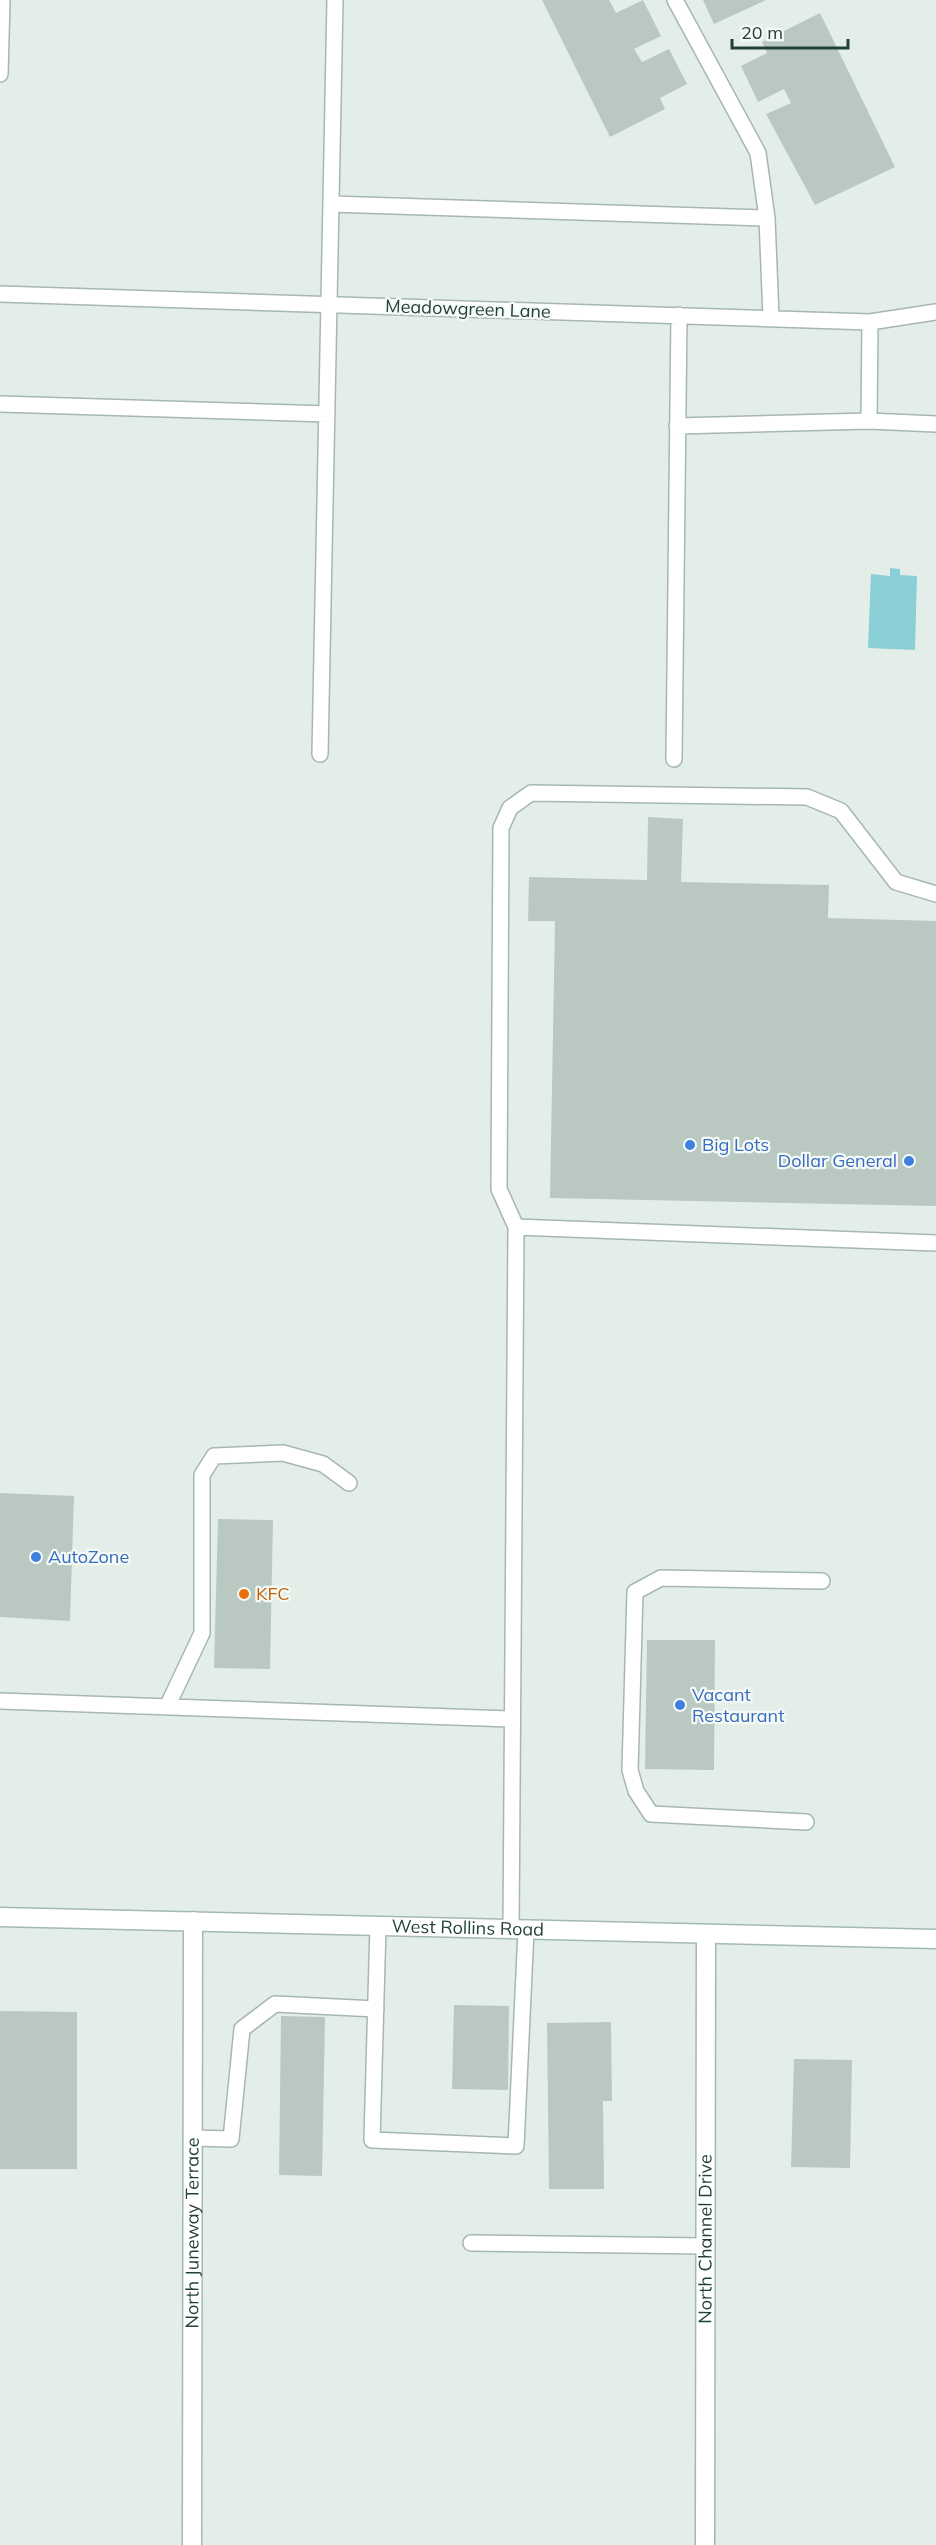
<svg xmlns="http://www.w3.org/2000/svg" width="936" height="2545" viewBox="0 0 936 2545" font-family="Mulish,sans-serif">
<rect width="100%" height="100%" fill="#e4eee9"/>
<path fill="#8acfd5" d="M890 568 900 569V575L917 576 915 650 868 648 871 574 890 576Z"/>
<path fill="#b9c9c2" d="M542 0H609L616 13 643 0 661 36 634 49 642 62 669 49 687 84 660 98 665 109 610 137Z
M703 0H766L714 24Z
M820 13 895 167 815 205 766 114 791 103 784 89 758 102 741 66 767 53 762 42Z
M648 817 683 819 681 882 829 885 828 918 936 921V1206L550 1198 555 921H528L529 877 647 880Z
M0 1493 74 1496 70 1621 0 1617Z
M218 1519 273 1520 270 1669 214 1668Z
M647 1640H715L714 1770 645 1769Z
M454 2005 509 2006 508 2090 452 2089Z
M0 2011 77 2012V2169H0Z
M281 2016 325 2017 322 2176 279 2175Z
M611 2022 612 2101H603L604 2189H549L547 2023Z
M794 2059 852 2060 850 2168 791 2167Z"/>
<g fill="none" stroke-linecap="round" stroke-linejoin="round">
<g stroke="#a6b7b0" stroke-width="18">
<path id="lane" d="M675 0 758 153 767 218 771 318
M0 74 2 0
M331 204 767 218
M0 294 870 322 936 312
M0 404 327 414
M869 421 870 322
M677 426 869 421 936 424
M320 754 335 0
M674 759 679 315
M516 1227 499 1189 501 828 510 808 531 793 807 797 841 811 896 882 936 894
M0 1701 512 1719
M167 1707 202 1633V1475L214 1456 283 1453 323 1464 349 1483
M806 1822 651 1814 636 1791 630 1770 635 1592 661 1578 822 1581
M378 1926 372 2140 516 2146 526 1930
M511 1929 516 1227 936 1243
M193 2138 231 2139 242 2029 275 2004 376 2009
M471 2243 705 2246"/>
</g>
<g stroke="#a6b7b0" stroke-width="21">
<g id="street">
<path id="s1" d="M192 2545 193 1921"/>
<path id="s2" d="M705 2545 706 1934"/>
</g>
</g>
<g stroke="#a2bab0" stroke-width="21">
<g id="secondary">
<path id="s3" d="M0 1917 936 1939"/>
</g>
</g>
<use href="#lane" stroke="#fff" stroke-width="15"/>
<use href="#street" stroke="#fff" stroke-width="18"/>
<use href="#secondary" stroke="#fff" stroke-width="18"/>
</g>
<g fill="#3f7fe0" stroke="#f5faf7" stroke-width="2">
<circle cx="690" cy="1145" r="6"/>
<circle cx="909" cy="1161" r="6"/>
<circle cx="36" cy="1557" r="6"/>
<circle cx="680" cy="1705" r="6"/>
</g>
<circle fill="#e8710a" stroke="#f5faf7" stroke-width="2" cx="244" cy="1594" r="6"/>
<g text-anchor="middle" stroke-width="4.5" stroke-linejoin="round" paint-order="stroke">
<g font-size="18" fill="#224136" stroke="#f5faf7">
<text transform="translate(468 309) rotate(2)" y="6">Meadowgreen Lane</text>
<text dy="6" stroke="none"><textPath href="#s3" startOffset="468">West Rollins Road</textPath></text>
<text dy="6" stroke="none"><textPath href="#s1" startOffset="312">North Juneway Terrace</textPath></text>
<text dy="6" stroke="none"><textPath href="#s2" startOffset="306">North Channel Drive</textPath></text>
</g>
<g font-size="18" fill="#366cbe" stroke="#f5faf7" text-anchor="start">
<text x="702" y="1151">Big Lots</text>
<text x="897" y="1167" text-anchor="end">Dollar General</text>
<text x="48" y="1563">AutoZone</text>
<text x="692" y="1701">Vacant<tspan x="692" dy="21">Restaurant</tspan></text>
</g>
<g font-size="18" fill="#c56008" stroke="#f5faf7" text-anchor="start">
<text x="256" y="1600">KFC</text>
</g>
</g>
<path d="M732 39v9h116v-9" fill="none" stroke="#224136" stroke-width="3"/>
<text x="741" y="39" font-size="18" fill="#224136" stroke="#f5faf7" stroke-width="4.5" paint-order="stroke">20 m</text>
</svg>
